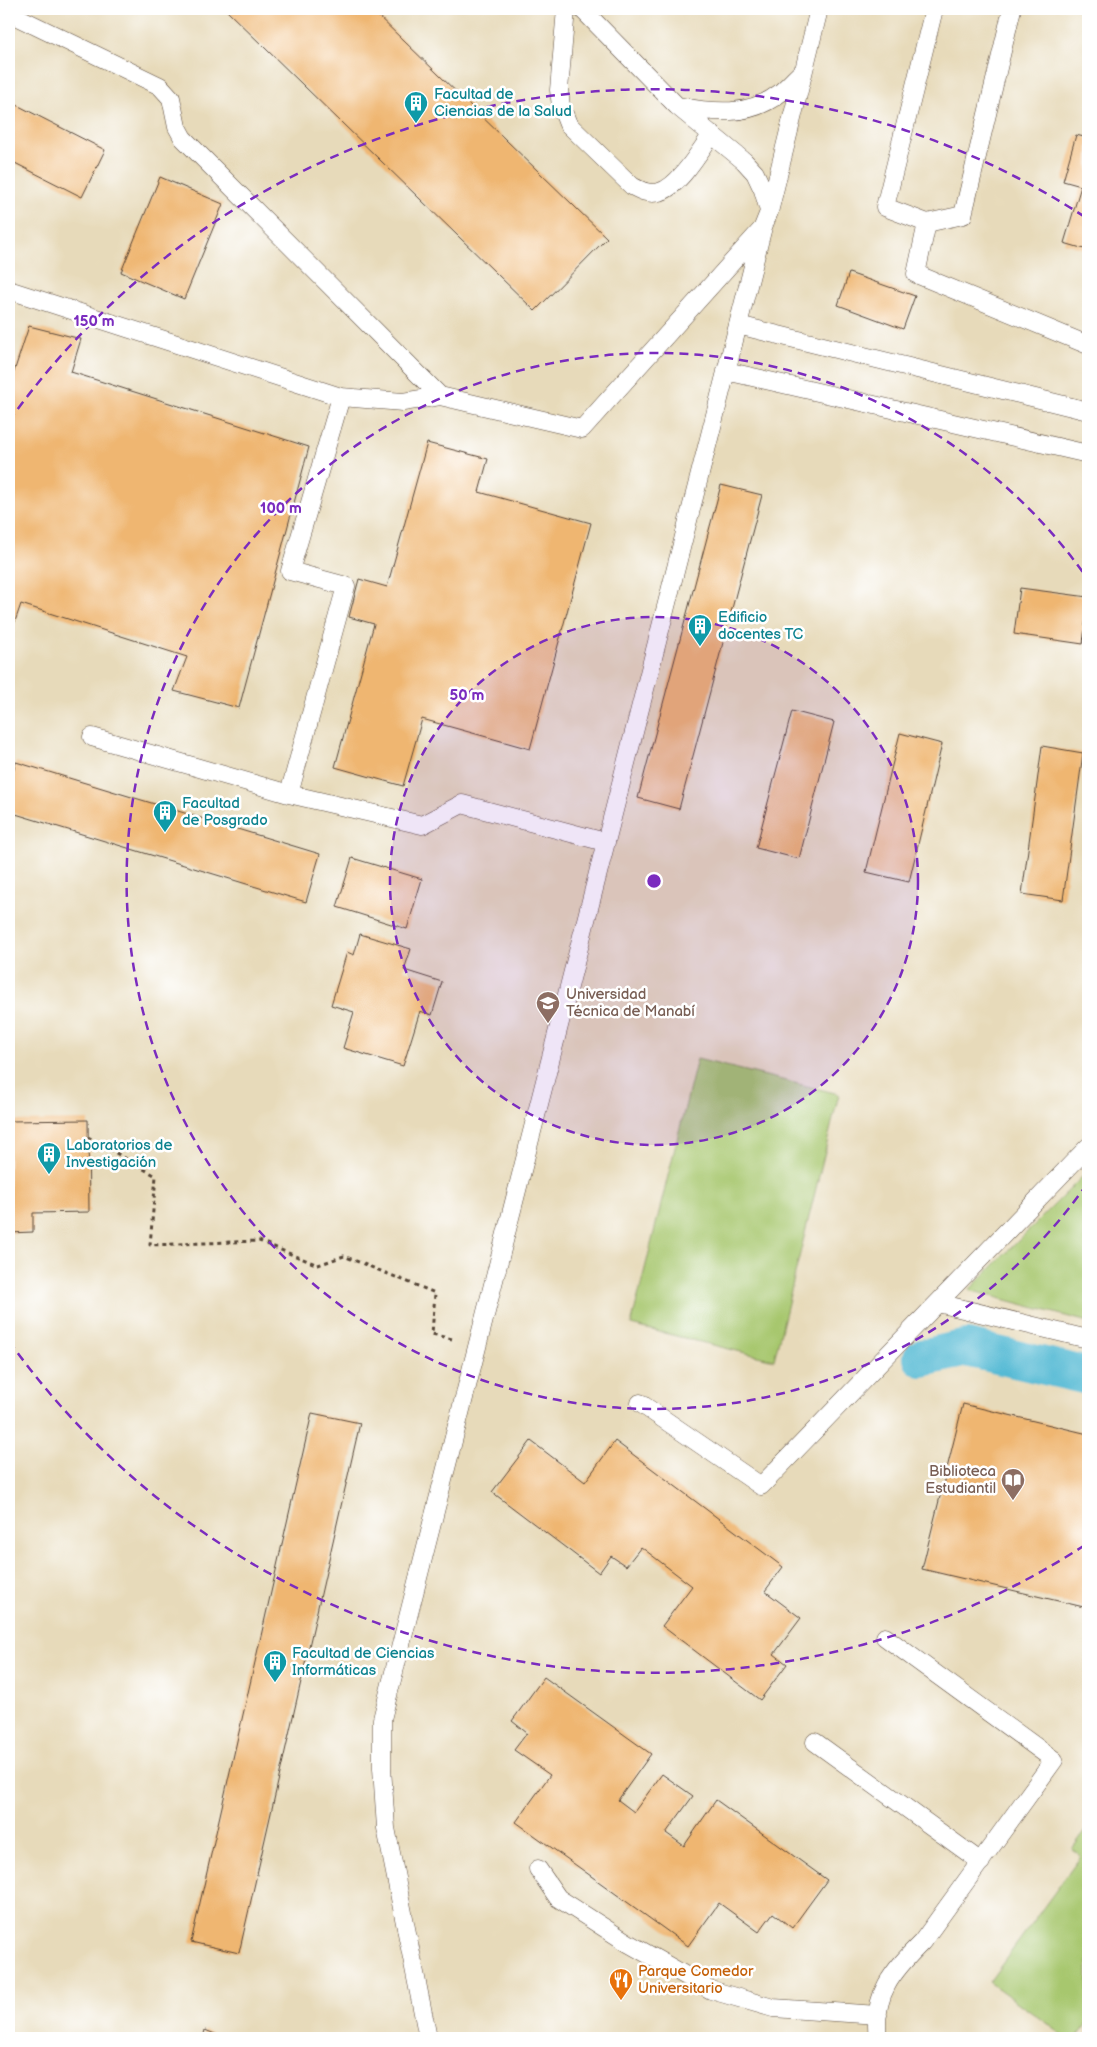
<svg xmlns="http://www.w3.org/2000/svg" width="1097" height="2047" viewBox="0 0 1097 2047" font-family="'Balsamiq Sans',sans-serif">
<rect width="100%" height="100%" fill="#fff"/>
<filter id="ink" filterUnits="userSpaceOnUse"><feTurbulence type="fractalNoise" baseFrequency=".02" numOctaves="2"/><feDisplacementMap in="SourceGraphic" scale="10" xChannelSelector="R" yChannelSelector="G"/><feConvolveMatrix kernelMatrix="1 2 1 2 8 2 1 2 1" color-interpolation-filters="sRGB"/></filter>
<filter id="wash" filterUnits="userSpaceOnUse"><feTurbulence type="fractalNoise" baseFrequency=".0096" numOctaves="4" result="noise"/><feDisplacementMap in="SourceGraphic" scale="20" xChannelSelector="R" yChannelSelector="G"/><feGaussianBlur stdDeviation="1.12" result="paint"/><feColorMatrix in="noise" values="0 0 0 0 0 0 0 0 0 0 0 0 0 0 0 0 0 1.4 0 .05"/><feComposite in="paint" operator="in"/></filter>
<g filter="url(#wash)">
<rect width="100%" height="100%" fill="#f4e5cd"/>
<path fill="#e7daba" d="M9 9H1088V2038H9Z"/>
<path fill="#a7c76e" stroke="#717846" d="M697 1059 839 1094 774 1360 631 1325Z
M1088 1171V1322L969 1290Z
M1088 1827V2022L1076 2038H1067L989 1982 1081 1856 1072 1849Z"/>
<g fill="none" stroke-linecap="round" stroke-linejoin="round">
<path stroke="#55bad4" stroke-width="38" d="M922 1358 967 1348 1088 1376"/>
</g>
<g id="blocks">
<path fill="#efb671" d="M227 9H371L607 238 535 311 226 10Z
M9 101 105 150 82 197 9 160Z
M1076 135 1088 138V250L1064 243 1081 186 1063 181Z
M160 177 223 204 184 299 121 272Z
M849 273 915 296 903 329 838 305Z
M29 326 81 339 71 372 309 447 239 708 174 691 187 657 21 604 9 639V387Z
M427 443 488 459 479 492 591 523 530 749 422 719 403 786 335 767 374 624 349 617 359 579 387 587Z
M721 485 762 495 679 809 638 798Z
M1020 588 1088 597 1083 644 1014 634Z
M792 711 834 722 799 859 756 848Z
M900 733 942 744 909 882 866 872Z
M1042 746 1083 753 1063 900 1022 894Z
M16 762 320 854 306 902 9 812V787Z
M352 858 422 879 407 929 337 907Z
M360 934 411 949 404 970 442 982 432 1015 420 1011 403 1066 343 1048 354 1012 331 1005 347 952 354 955Z
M88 1120 89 1212 33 1213V1232L9 1233V1121Z
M963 1404 1088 1434V1608L922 1569Z
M312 1413 360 1423 239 1953 191 1942Z
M531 1441 585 1482 615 1441 783 1567 765 1591 801 1618 774 1654 787 1664 760 1700 662 1626 692 1586 641 1547 626 1566 611 1556 599 1573 492 1492Z
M544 1677 651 1754 618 1800 634 1812 662 1774 693 1796 666 1833 684 1846 716 1800 827 1880 792 1928 773 1913 759 1932 719 1903 688 1946 516 1822 550 1775 514 1750 527 1733 512 1721Z
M205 2030 225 2038H203Z"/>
</g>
</g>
<g filter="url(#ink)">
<use href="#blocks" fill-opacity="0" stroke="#574638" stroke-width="1"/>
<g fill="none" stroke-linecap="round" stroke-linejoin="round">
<g stroke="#574638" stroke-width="19">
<path id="lane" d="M566 9 559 90 561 106 568 124 632 186C640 190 649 195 659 192 678 188 700 151 712 134
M582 9 677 106 744 161 755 173 763 190 769 211
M934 9 885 207 927 223 916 274 1088 345
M9 13 160 86 171 98 177 127 183 138 440 396 582 429 761 230
M678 106C713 113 750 117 780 93 788 86 795 78 803 71
M927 223 963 215 1012 9
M9 290 341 397 403 402 440 396
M738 325 1088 411
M726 371 1088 454
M92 737 289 794 422 825 462 804 605 842
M289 794 346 586 290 571 341 397
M938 1303 1088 1339
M640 1403 761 1486 1088 1147
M815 1742 981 1862
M538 1869 558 1898 628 1943 711 1990 773 2008 878 2015
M428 2038 386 1828 382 1768V1719L763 227 769 212 819 9
M878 2038C872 1994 893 1971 922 1942L1054 1760 885 1637"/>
</g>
<path stroke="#574638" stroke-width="3" stroke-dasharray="4 4" stroke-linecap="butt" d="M88 1137 156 1176 150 1245 259 1241 318 1265 344 1256 435 1293 432 1334 452 1339"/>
<use href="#lane" stroke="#fff" stroke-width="18"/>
</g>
</g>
<circle cx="654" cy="881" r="264" fill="#7b2cbf" fill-opacity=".12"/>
<g fill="none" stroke="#7b2cbf" stroke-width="2.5" stroke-dasharray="9 6">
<circle cx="654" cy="881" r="264"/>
<path d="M1087 1184A528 528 0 1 1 1087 578"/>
<path d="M1085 1545A792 792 0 0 1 9 1341M9 421A792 792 0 0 1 1085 217"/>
</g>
<defs>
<g id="building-pin" transform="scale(1.25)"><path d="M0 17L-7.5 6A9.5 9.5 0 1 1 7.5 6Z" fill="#0f9aa8" stroke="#fff"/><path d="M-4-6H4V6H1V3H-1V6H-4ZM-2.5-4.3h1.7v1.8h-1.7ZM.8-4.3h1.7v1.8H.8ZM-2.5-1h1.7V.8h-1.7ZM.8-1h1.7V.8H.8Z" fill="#fff"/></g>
<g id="university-pin" transform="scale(1.25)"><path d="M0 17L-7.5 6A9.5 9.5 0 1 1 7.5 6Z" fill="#8d6e63" stroke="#fff"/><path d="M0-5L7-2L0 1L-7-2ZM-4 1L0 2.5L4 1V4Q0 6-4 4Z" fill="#fff"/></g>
<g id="library-pin" transform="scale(1.25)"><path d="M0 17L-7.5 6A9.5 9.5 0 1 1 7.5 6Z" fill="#8d6e63" stroke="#fff"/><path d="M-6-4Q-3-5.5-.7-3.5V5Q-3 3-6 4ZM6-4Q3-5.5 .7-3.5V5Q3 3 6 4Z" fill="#fff"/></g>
<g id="restaurant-pin" transform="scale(1.25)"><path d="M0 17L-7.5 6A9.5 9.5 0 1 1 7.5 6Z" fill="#e8710a" stroke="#fff"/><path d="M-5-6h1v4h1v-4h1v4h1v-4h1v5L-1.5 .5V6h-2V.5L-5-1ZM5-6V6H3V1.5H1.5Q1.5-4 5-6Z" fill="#fff"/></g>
</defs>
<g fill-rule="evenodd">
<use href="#building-pin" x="416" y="103"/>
<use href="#building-pin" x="700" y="626"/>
<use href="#building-pin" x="165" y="812"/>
<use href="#university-pin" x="548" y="1003"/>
<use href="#building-pin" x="49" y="1154"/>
<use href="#library-pin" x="1013" y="1480"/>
<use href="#building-pin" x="275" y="1662"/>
<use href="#restaurant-pin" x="621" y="1980"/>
</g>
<g text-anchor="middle" stroke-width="5" stroke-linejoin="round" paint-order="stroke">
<g font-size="15" fill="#0d838f" stroke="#fff" text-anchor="start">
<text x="434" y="99">Facultad de<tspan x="434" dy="17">Ciencias de la Salud</tspan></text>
<text x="718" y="622">Edificio<tspan x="718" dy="17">docentes TC</tspan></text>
<text x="182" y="808">Facultad<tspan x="182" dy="17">de Posgrado</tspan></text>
<text x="66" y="1150">Laboratorios de<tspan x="66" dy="17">Investigación</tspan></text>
<text x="292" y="1658">Facultad de Ciencias<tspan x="292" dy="17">Informáticas</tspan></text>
</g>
<g font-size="15" fill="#785e54" stroke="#fff" text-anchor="start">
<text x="566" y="999">Universidad<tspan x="566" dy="17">Técnica de Manabí</tspan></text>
<text x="996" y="1476" text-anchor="end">Biblioteca<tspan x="996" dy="17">Estudiantil</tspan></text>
</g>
<g font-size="15" fill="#c56008" stroke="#fff" text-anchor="start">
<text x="638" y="1976">Parque Comedor<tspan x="638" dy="17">Universitario</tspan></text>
</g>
</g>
<circle cx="654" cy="881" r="8" fill="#7b2cbf" stroke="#fff" stroke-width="2.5"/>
<g font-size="15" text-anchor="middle" font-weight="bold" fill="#7b2cbf" stroke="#fff" stroke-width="5" stroke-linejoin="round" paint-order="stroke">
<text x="94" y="326">150 m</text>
<text x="281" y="513">100 m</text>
<text x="467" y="700">50 m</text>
</g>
<rect width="1097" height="2047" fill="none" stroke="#fff" stroke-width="30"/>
</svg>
